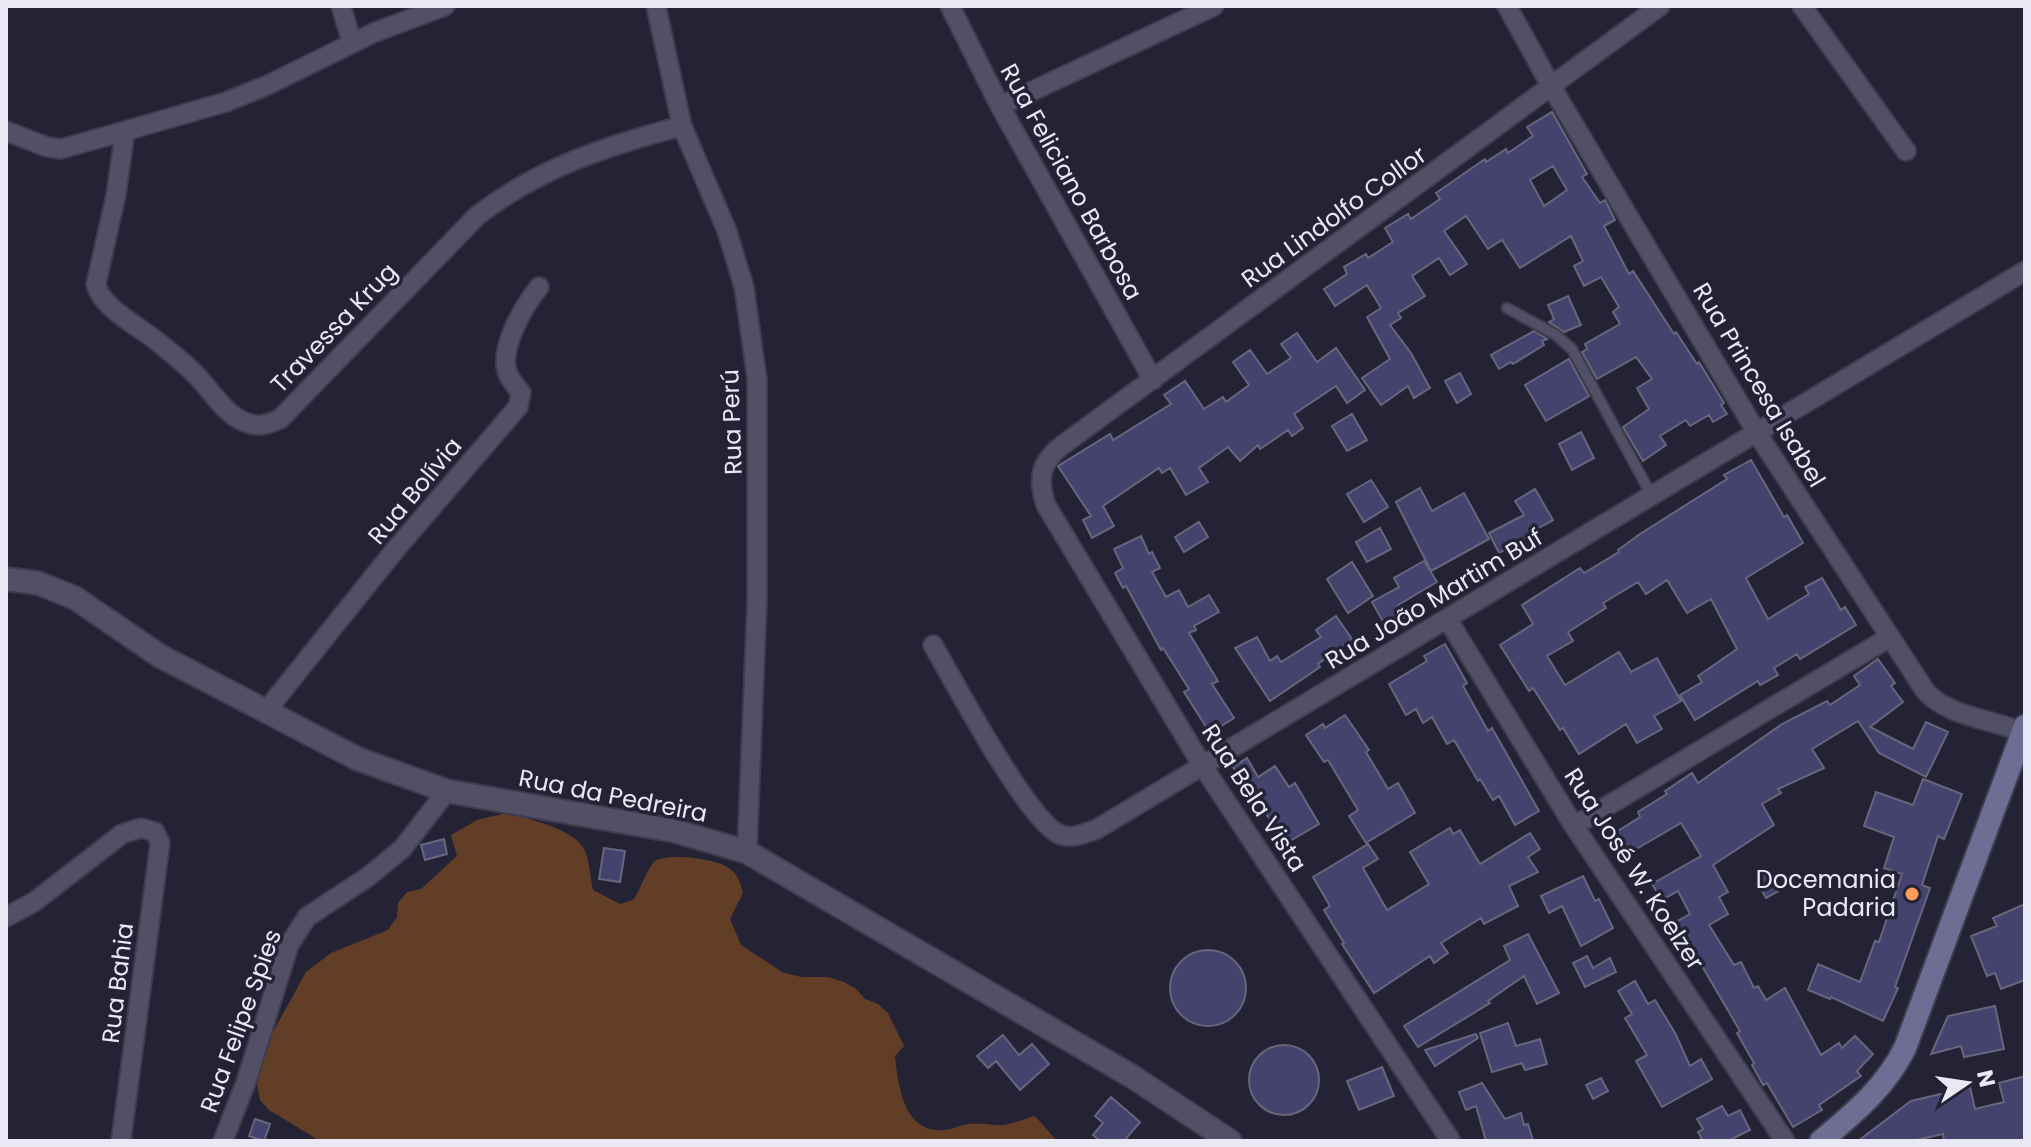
<svg xmlns="http://www.w3.org/2000/svg" width="2031" height="1147" viewBox="0 0 2031 1147" font-family="Poppins,sans-serif">
<rect width="100%" height="100%" fill="#242336"/>
<path fill="#623e27" d="M506 813C527 819 568 827 582 846 590 856 590 878 593 890L620 904 633 900C640 891 647 869 654 862 666 852 715 859 727 867 738 873 740 882 743 893L730 919 741 945 782 972 801 977H828L844 982 856 989 865 999 878 1004 888 1013 904 1046 895 1056C898 1085 904 1134 944 1130 952 1130 960 1125 968 1124 980 1122 993 1126 1005 1125 1015 1123 1026 1118 1035 1116L1057 1141H320L269 1110 260 1100 257 1085 262 1052 306 972 331 953 388 930 397 917 398 903 407 892 421 889 457 856 451 835 477 820Z"/>
<path fill="#45426e" stroke="#67667d" stroke-width="2" fill-rule="evenodd" d="M1552 112 1587 174 1582 177 1600 203 1605 200 1615 220 1604 226 1629 274 1633 271 1674 334 1676 332 1697 364 1699 362 1724 403 1721 405 1727 414 1713 422 1709 415 1690 426 1686 420 1660 436 1666 445 1643 461 1623 427 1649 409 1637 388 1652 379 1636 357 1597 379 1582 352 1587 349 1585 344 1620 324 1613 312 1619 307 1601 277 1584 286 1574 266 1583 261 1571 236 1520 268 1502 240 1488 249 1466 216 1444 231 1467 264 1450 275 1439 258 1412 276 1425 296 1398 313 1401 318 1390 325 1411 353 1430 388 1414 398 1408 386 1381 405 1362 378 1390 359 1367 317 1381 308 1367 285 1335 306 1324 289 1347 274 1344 267 1366 254 1368 258 1393 242 1385 228 1408 214 1411 219 1440 199 1436 193 1485 159 1486 162 1506 149 1508 153 1533 136 1527 127ZM1553 166 1567 190 1544 206 1530 180Z
M1568 296 1581 325 1564 332 1549 322 1554 319 1548 305Z
M1534 331 1547 339 1542 341 1544 345 1513 364 1511 362 1499 369 1491 355Z
M1297 333 1317 362 1336 348 1365 390 1347 403 1336 386 1294 414 1303 428 1292 436 1288 430 1260 449 1258 445 1240 461 1228 447 1199 468 1208 482 1186 495 1170 468 1162 473 1159 468 1103 506 1114 526 1092 538 1083 520 1091 516 1058 466 1110 434 1113 440 1171 404 1164 395 1185 381 1204 409 1223 397 1226 402 1249 385 1233 362 1250 350 1267 374 1291 358 1281 344Z
M1569 359 1589 396 1546 421 1525 385Z
M1460 373 1471 394 1457 403 1445 381Z
M1352 414 1367 440 1347 451 1332 426Z
M1581 432 1594 458 1572 470 1559 444Z
M1751 460 1784 517 1787 515 1803 543 1746 578 1768 619 1809 594 1805 587 1822 578 1841 610 1845 607 1856 625 1800 659 1797 654 1774 668 1778 675 1760 685 1758 681 1695 720 1680 695 1702 682 1698 676 1737 649 1711 599 1687 613 1667 580 1646 594 1638 582 1603 603 1606 608 1568 632 1573 641 1547 656 1565 685 1619 652 1631 672 1657 658 1681 701 1654 716 1662 729 1637 743 1626 724 1579 754 1563 728 1560 730 1533 688 1529 691 1500 645 1533 624 1522 605 1580 568 1584 573 1619 552 1618 550 1640 534 1727 479 1724 475Z
M1371 480 1388 507 1364 522 1347 494Z
M1420 488 1432 511 1464 493 1489 539 1431 571 1396 502Z
M1535 489 1553 520 1526 535 1527 538 1499 553 1489 533 1524 515 1515 501Z
M1199 522 1208 537 1184 552 1175 537Z
M1380 528 1391 549 1367 562 1356 542Z
M1141 536 1149 554 1152 552 1160 568 1152 572 1166 597 1179 590 1188 607 1209 595 1219 612 1194 626 1196 630 1189 633 1218 681 1212 684 1234 718 1210 733 1184 692 1189 689 1163 648 1161 650 1126 586 1123 588 1115 573 1123 568 1114 549Z
M1424 561 1437 582 1398 605 1405 617 1386 627 1372 602 1399 587 1394 578Z
M1352 562 1373 596 1348 613 1327 579Z
M1336 616 1352 639 1318 664 1320 667 1270 701 1235 648 1257 637 1270 661 1277 656 1281 662 1321 637 1316 630Z
M1445 644 1467 683 1463 686 1488 731 1492 728 1539 811 1515 825 1499 796 1493 800 1480 779 1478 781 1454 740 1447 744 1432 717 1423 723 1416 709 1406 715 1389 684 1427 661 1424 656Z
M1878 659 1895 683 1891 686 1903 702 1870 727 1913 749 1926 722 1948 732 1926 777 1879 753 1858 721 1812 749 1824 768 1778 789 1781 793 1762 804 1774 825 1713 865 1728 892 1719 897 1728 914 1709 925 1734 965 1741 962 1754 988 1758 986 1766 1000 1785 988 1821 1055 1839 1043 1842 1048 1855 1036 1873 1054 1857 1071 1861 1076 1819 1105 1822 1110 1793 1127 1767 1083 1763 1085 1752 1065 1754 1063 1737 1033 1740 1031 1699 961 1689 967 1680 951 1686 948 1672 924 1690 914 1678 891 1662 900 1652 884 1701 856 1681 823 1626 855 1613 834 1640 817 1638 812 1667 794 1665 791 1692 773 1698 783 1782 724 1827 701 1830 705 1860 685 1854 676Z
M1345 715 1369 750 1366 752 1388 789 1398 783 1415 813 1366 843 1349 816 1358 810 1328 760 1324 762 1306 735 1323 724 1325 728Z
M1247 758 1258 777 1275 766 1289 787 1295 783 1319 824 1290 841 1282 827 1276 830 1253 792 1250 794 1233 767Z
M1923 779 1962 794 1944 839 1938 836 1922 885 1930 888 1895 987 1898 988 1883 1021 1831 997 1830 999 1808 990 1818 964 1860 982 1875 941 1879 942 1902 874 1884 868 1894 837 1864 826 1876 792 1913 805Z
M1450 828 1453 834 1460 830 1480 864 1530 833 1540 849 1528 857 1538 872 1509 886 1518 906 1484 924 1481 918 1441 943 1448 953 1434 963 1430 956 1374 993 1342 944 1344 943 1324 910 1330 906 1313 877 1368 844 1378 859 1363 868 1387 910 1429 884 1410 852Z
M444 839 447 854 425 860 421 845Z
M604 848 625 851 620 882 599 879Z
M1769 872 1780 890 1766 898 1756 880Z
M1583 876 1595 901 1599 899 1613 928 1581 946 1562 906 1549 913 1541 896Z
M2025 904V980L2001 989 1995 973 1987 976 1971 936 1997 926 1993 918Z
M1528 934 1559 993 1537 1004 1524 976 1488 1001 1490 1003 1418 1047 1404 1026 1510 960 1504 946Z
M1170 988a38 38 0 1 1 76 0a38 38 0 1 1-76 0Z
M1587 956 1593 968 1610 958 1616 972 1585 987 1573 963Z
M1635 981 1648 1004 1655 1000 1675 1033 1690 1066 1701 1059 1712 1079 1662 1107 1636 1061 1647 1055 1625 1018 1632 1014 1618 991Z
M1995 1006 2004 1049 1964 1057 1961 1046 1931 1054 1948 1016Z
M1508 1023 1516 1046 1540 1039 1547 1064 1525 1070 1522 1063 1492 1072 1480 1033Z
M1476 1034 1478 1038 1435 1066 1425 1050Z
M1003 1035 1019 1055 1032 1044 1049 1064 1020 1090 996 1061 988 1068 977 1056Z
M1249 1080a35 35 0 1 1 70 0a35 35 0 1 1-70 0Z
M1382 1067 1394 1096 1359 1110 1347 1081Z
M2025 1076V1141H1944L1943 1134 1912 1141H1858L1911 1101 1970 1087 1975 1109 2004 1102 1999 1083Z
M1601 1078 1608 1091 1593 1099 1586 1085Z
M1482 1083 1505 1119 1521 1113 1524 1125 1528 1124 1533 1141H1486L1476 1106 1466 1110 1459 1092Z
M1111 1097 1140 1122 1124 1141H1100L1093 1135 1103 1123 1095 1116Z
M1722 1106 1728 1116 1740 1110 1750 1130 1728 1141H1703L1698 1132 1703 1129 1697 1119Z
M255 1119 270 1124 264 1141 249 1136Z"/>
<g fill="none" stroke-linecap="round" stroke-linejoin="round">
<g stroke="#3d3d4d" stroke-width="13">
<path id="service" d="M1507 308 1556 335 1572 349 1652 496"/>
</g>
<g stroke="#3d3d4d" stroke-width="22">
<path id="minor" d="M341 6 352 43
M656 6 682 126 727 231 744 287 757 379V601L747 852
M950 6 1000 106 1153 380
M1507 6 1551 86 1757 433 1926 692C1951 718 1993 719 2025 733
M1802 6 1906 151
M1000 106 1214 6
M6 131 47 147 61 149 125 131 226 102 270 84 373 33 445 6
M125 131 116 195 96 284C100 307 140 327 158 342 171 353 185 363 196 375 211 390 224 414 245 422 258 428 268 424 280 419L478 215C541 167 606 146 682 126
M1448 620 1574 826 1785 1141
M933 645C954 681 1029 824 1061 835 1074 839 1085 833 1097 829L2025 271
M266 711 395 550 518 407 521 393C516 386 509 379 507 371 500 346 524 306 539 287
M1574 826 1890 637
M6 917 34 902 122 834 141 828 155 832 160 843 121 1141
M223 1141 246 1082 289 945 307 917 369 876 402 849 447 791
M1451 1141 1202 765 1046 505C1038 481 1039 464 1060 447L1660 6"/>
</g>
<g stroke="#3d3d4d" stroke-width="26">
<path id="tertiary" d="M6 579 38 583 75 598 160 656 358 759 447 791 675 831 747 852 1133 1077 1230 1141"/>
</g>
<g stroke="#3d3d4d" stroke-width="26">
<path id="secondary" d="M1821 1141C1854 1113 1885 1088 1905 1048L2025 726"/>
</g>
<use href="#service" stroke="#515066" stroke-width="9"/>
<use href="#minor" stroke="#515066" stroke-width="18"/>
<use href="#tertiary" stroke="#515066" stroke-width="22"/>
<use href="#secondary" stroke="#6e6d93" stroke-width="22"/>
</g>
<circle fill="#ff9b59" stroke="#242336" stroke-width="3" cx="1912" cy="894" r="8"/>
<g text-anchor="middle" stroke-width="7" stroke-linejoin="round" paint-order="stroke">
<g font-size="24" fill="#e9e9f6" stroke="#242336">
<text transform="translate(1071 182) rotate(61)" y="8">Rua Feliciano Barbosa</text>
<text transform="translate(1334 217) rotate(-36)" y="8">Rua Lindolfo Collor</text>
<text transform="translate(334 328) rotate(-46)" y="8">Travessa Krug</text>
<text transform="translate(1759 385) rotate(59)" y="8">Rua Princesa Isabel</text>
<text transform="translate(732 422) rotate(-92)" y="8">Rua Perú</text>
<text transform="translate(415 491) rotate(-50)" y="8">Rua Bolívia</text>
<text transform="translate(1434 599) rotate(-31)" y="8">Rua João Martim Buf</text>
<text transform="translate(613 796) rotate(11)" y="8">Rua da Pedreira</text>
<text transform="translate(1254 798) rotate(57)" y="8">Rua Bela Vista</text>
<text transform="translate(1634 869) rotate(57)" y="8">Rua José W. Koelzer</text>
<text transform="translate(118 983) rotate(-83)" y="8">Rua Bahia</text>
<text transform="translate(241 1021) rotate(-70)" y="8">Rua Felipe Spies</text>
</g>
<g font-size="24" fill="#e9e9f6" stroke="#242336" text-anchor="end">
<text x="1896" y="888">Docemania<tspan x="1896" dy="28">Padaria</tspan></text>
</g>
</g>
<rect width="2031" height="1147" fill="none" stroke="#e9e9f6" stroke-width="16"/>
<g transform="translate(1967 1083) rotate(77)" stroke="#242336" stroke-width="6" paint-order="stroke">
<path d="M0-6L14 30L0 20L-14 30Z" fill="#e9e9f6"/>
<text y="-12" font-size="22" font-weight="bold" text-anchor="middle" fill="#e9e9f6">N</text>
</g>
</svg>
